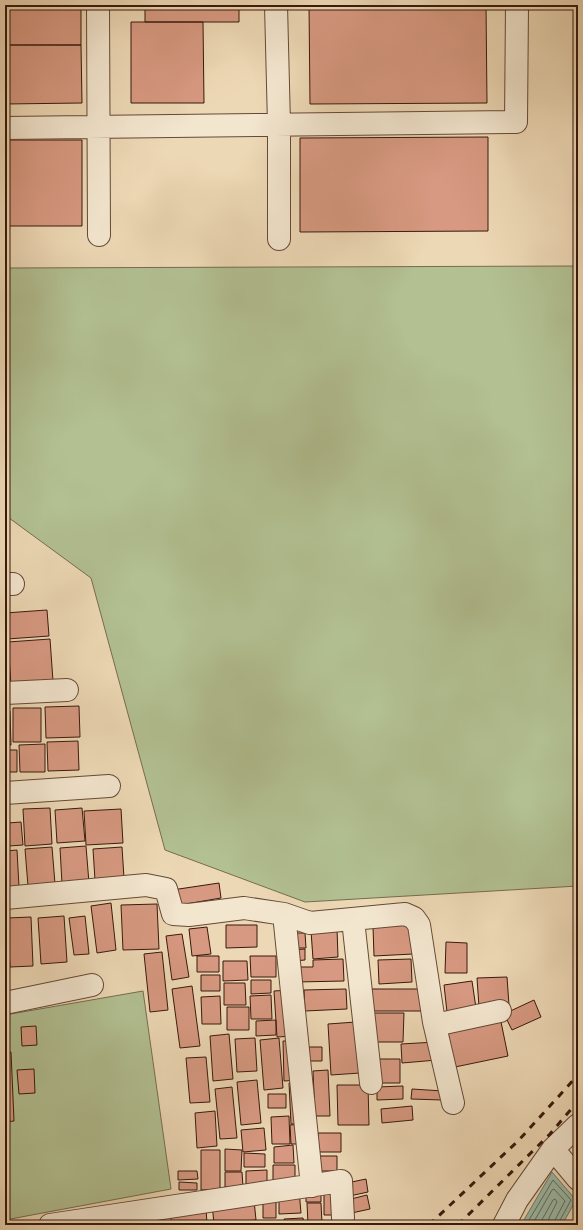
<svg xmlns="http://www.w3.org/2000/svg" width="583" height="1230" viewBox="0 0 583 1230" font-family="'EB Garamond',serif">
<rect width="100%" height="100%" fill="#edd8b5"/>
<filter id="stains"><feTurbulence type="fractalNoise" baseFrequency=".005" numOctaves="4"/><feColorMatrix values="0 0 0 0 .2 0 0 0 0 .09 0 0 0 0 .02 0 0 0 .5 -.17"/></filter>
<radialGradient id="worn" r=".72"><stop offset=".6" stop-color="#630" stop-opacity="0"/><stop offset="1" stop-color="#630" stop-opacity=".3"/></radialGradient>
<path fill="#b2c092" stroke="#766c4f" d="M578 266V886L305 902 165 850 91 578 5 515V268Z
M143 991 171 1189 5 1220V1015Z"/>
<path fill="#9abba8" stroke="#737a6a" d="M552 1172 576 1200 562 1225H521Z"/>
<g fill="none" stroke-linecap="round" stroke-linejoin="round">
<path stroke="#6a6a5a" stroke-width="1" d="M526 1225 553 1180 571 1200 559 1222V1225
M532 1225 552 1190 554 1189 565 1201 555 1220 554 1225
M539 1225 553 1200 555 1199 557 1202 549 1218 548 1225"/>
</g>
<path fill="#d79981" stroke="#39190c" d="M5 5H81V45H5Z
M145 5H239V22H145Z
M309 5H486L487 103 310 104Z
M131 22H203L204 103H131Z
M5 45H81L82 103 5 104Z
M488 137V231L300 232V138Z
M5 140H82V226H5Z
M47 610 49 636 7 639 5 613Z
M50 639 53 681 11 685 8 642Z
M5 642 8 685H5Z
M79 706 80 737 46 738 45 707Z
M13 708H41V742H13Z
M5 711H10L11 745H5Z
M78 741 79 770 48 771 47 742Z
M45 744V772H20L19 745Z
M5 750H17V772H5Z
M50 808 52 844 25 846 23 809Z
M82 808 85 841 57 843 55 810Z
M121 809 123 843 86 845 84 811Z
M21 822 23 845 9 846 8 823Z
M86 846 89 883 62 884 60 848Z
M52 847 55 884 28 886 25 849Z
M122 847 124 878 95 880 93 849Z
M17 850 19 887 5 888V851Z
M219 883 221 898 174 906 172 890Z
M111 903 116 950 97 953 91 906Z
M157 904 159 949 123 950 121 905Z
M64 916 67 962 41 964 38 918Z
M85 916 89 954 74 955 69 918Z
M31 917 33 966 10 967 7 918Z
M226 925H257V947L226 948Z
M412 925 413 954 374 956 373 927Z
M207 927 211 954 192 956 189 929Z
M337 929 338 957 313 959 311 931Z
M292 933H305L306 948H292Z
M182 934 189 977 172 980 166 936Z
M446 942 467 943V973H445Z
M305 949V960L293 961 292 950Z
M162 952 168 1010 150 1012 144 954Z
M197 956H219V972H197Z
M250 956H276V977H251Z
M343 959 344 981 297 982V967H313V960Z
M411 959 412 982 379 984 378 960Z
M223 961H247L248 980 223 981Z
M201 975H220V991H201Z
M507 977 509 1005 479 1007 477 978Z
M251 980H271V993L251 994Z
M472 981 476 1008 447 1012 444 985Z
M224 983H245L246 1005H224Z
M192 986 200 1046 180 1048 172 989Z
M346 989 347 1009 305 1011 304 990Z
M367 989H426V1011H369Z
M290 990 294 1036 277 1037 274 991Z
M271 995 272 1019H251L250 996Z
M220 996 221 1024H202L201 997Z
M534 1000 541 1017 512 1030 504 1014Z
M227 1007H249V1030H227Z
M372 1013H404L403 1042H372Z
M500 1017 508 1056 455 1067 447 1028Z
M276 1020V1035L256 1036V1021Z
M356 1022 360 1073 331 1075 328 1024Z
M36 1026 37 1045 22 1046 21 1027Z
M229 1034 233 1079 213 1081 210 1036Z
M255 1038 257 1071 237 1072 235 1039Z
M279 1038 283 1088 264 1090 260 1040Z
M283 1041H295L300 1080 284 1081Z
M436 1042 437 1060 402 1063 401 1044Z
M309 1047H322V1061H309Z
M11 1052 14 1121 5 1122V1053Z
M206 1057 210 1102 190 1103 186 1058Z
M373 1059H400V1083H374Z
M34 1069 35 1093 19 1094 17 1070Z
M328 1070 330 1116H315L313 1071Z
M257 1080 261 1123 241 1125 237 1082Z
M289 1083H300L303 1124H291Z
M337 1085H368L369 1125H338Z
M403 1086V1099L377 1100V1087Z
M232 1087 237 1138 220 1139 215 1089Z
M412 1089 443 1091 442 1100 411 1099Z
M268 1094H286V1108H268Z
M412 1106 413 1120 382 1123 381 1109Z
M215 1111 217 1146 197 1148 195 1113Z
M289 1116 290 1144H272L271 1117Z
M304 1124 305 1144H291L290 1125Z
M264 1128 266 1150 243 1152 241 1130Z
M318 1133H341V1152H318Z
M293 1145 294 1163H274V1147Z
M225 1149 242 1150 241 1171H225Z
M201 1150H220V1189L201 1190Z
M244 1153 265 1154V1167H244Z
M318 1156H337V1171H318Z
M273 1165H295V1182L273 1183Z
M267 1170V1185H246V1171Z
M178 1171H197L198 1179 178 1180Z
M225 1172H242L243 1187H225Z
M366 1179 368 1192 345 1197 342 1184Z
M179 1182 197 1183V1190H179Z
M321 1188V1202H306V1189Z
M299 1190 301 1213 279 1214V1193Z
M324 1194H340L341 1215H324Z
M367 1195 370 1209 347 1214 343 1201Z
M254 1200 256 1220 214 1224 212 1204Z
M263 1202H276V1218H263Z
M307 1203H321L322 1223 308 1224Z
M206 1207 207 1225H171V1209Z
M303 1218 304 1225H285L284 1219Z"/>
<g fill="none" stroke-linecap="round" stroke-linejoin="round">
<g stroke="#664936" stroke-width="24">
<path id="minor" d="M98 5 99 235
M276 5 279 125V239
M5 128 516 122 517 5
M5 584H13
M5 693 67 690
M5 793 109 786
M5 898 146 885 166 889 173 914 189 915 244 908 284 914 310 923 405 914 414 918 419 925 434 1022 453 1103
M284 914 312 1186
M353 920 371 1083
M5 1003 92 985
M435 1025 500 1011
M553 1149 578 1179
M50 1225 341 1181 343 1218
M504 1225 517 1200 553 1149 578 1125"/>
</g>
<use href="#minor" stroke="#f3e6cf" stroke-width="22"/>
<path stroke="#39190c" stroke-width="3" stroke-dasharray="7 7" stroke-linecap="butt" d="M429 1225 519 1140 578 1075
M458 1225 550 1134 578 1101"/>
</g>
<rect width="583" height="1230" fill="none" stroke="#edd8b5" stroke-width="20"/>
<rect x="6" y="6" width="571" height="1218" fill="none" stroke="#39190c" stroke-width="2"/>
<rect x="10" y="10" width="563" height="1210" fill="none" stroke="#39190c"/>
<rect width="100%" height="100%" filter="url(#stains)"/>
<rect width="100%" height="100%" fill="url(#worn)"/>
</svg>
